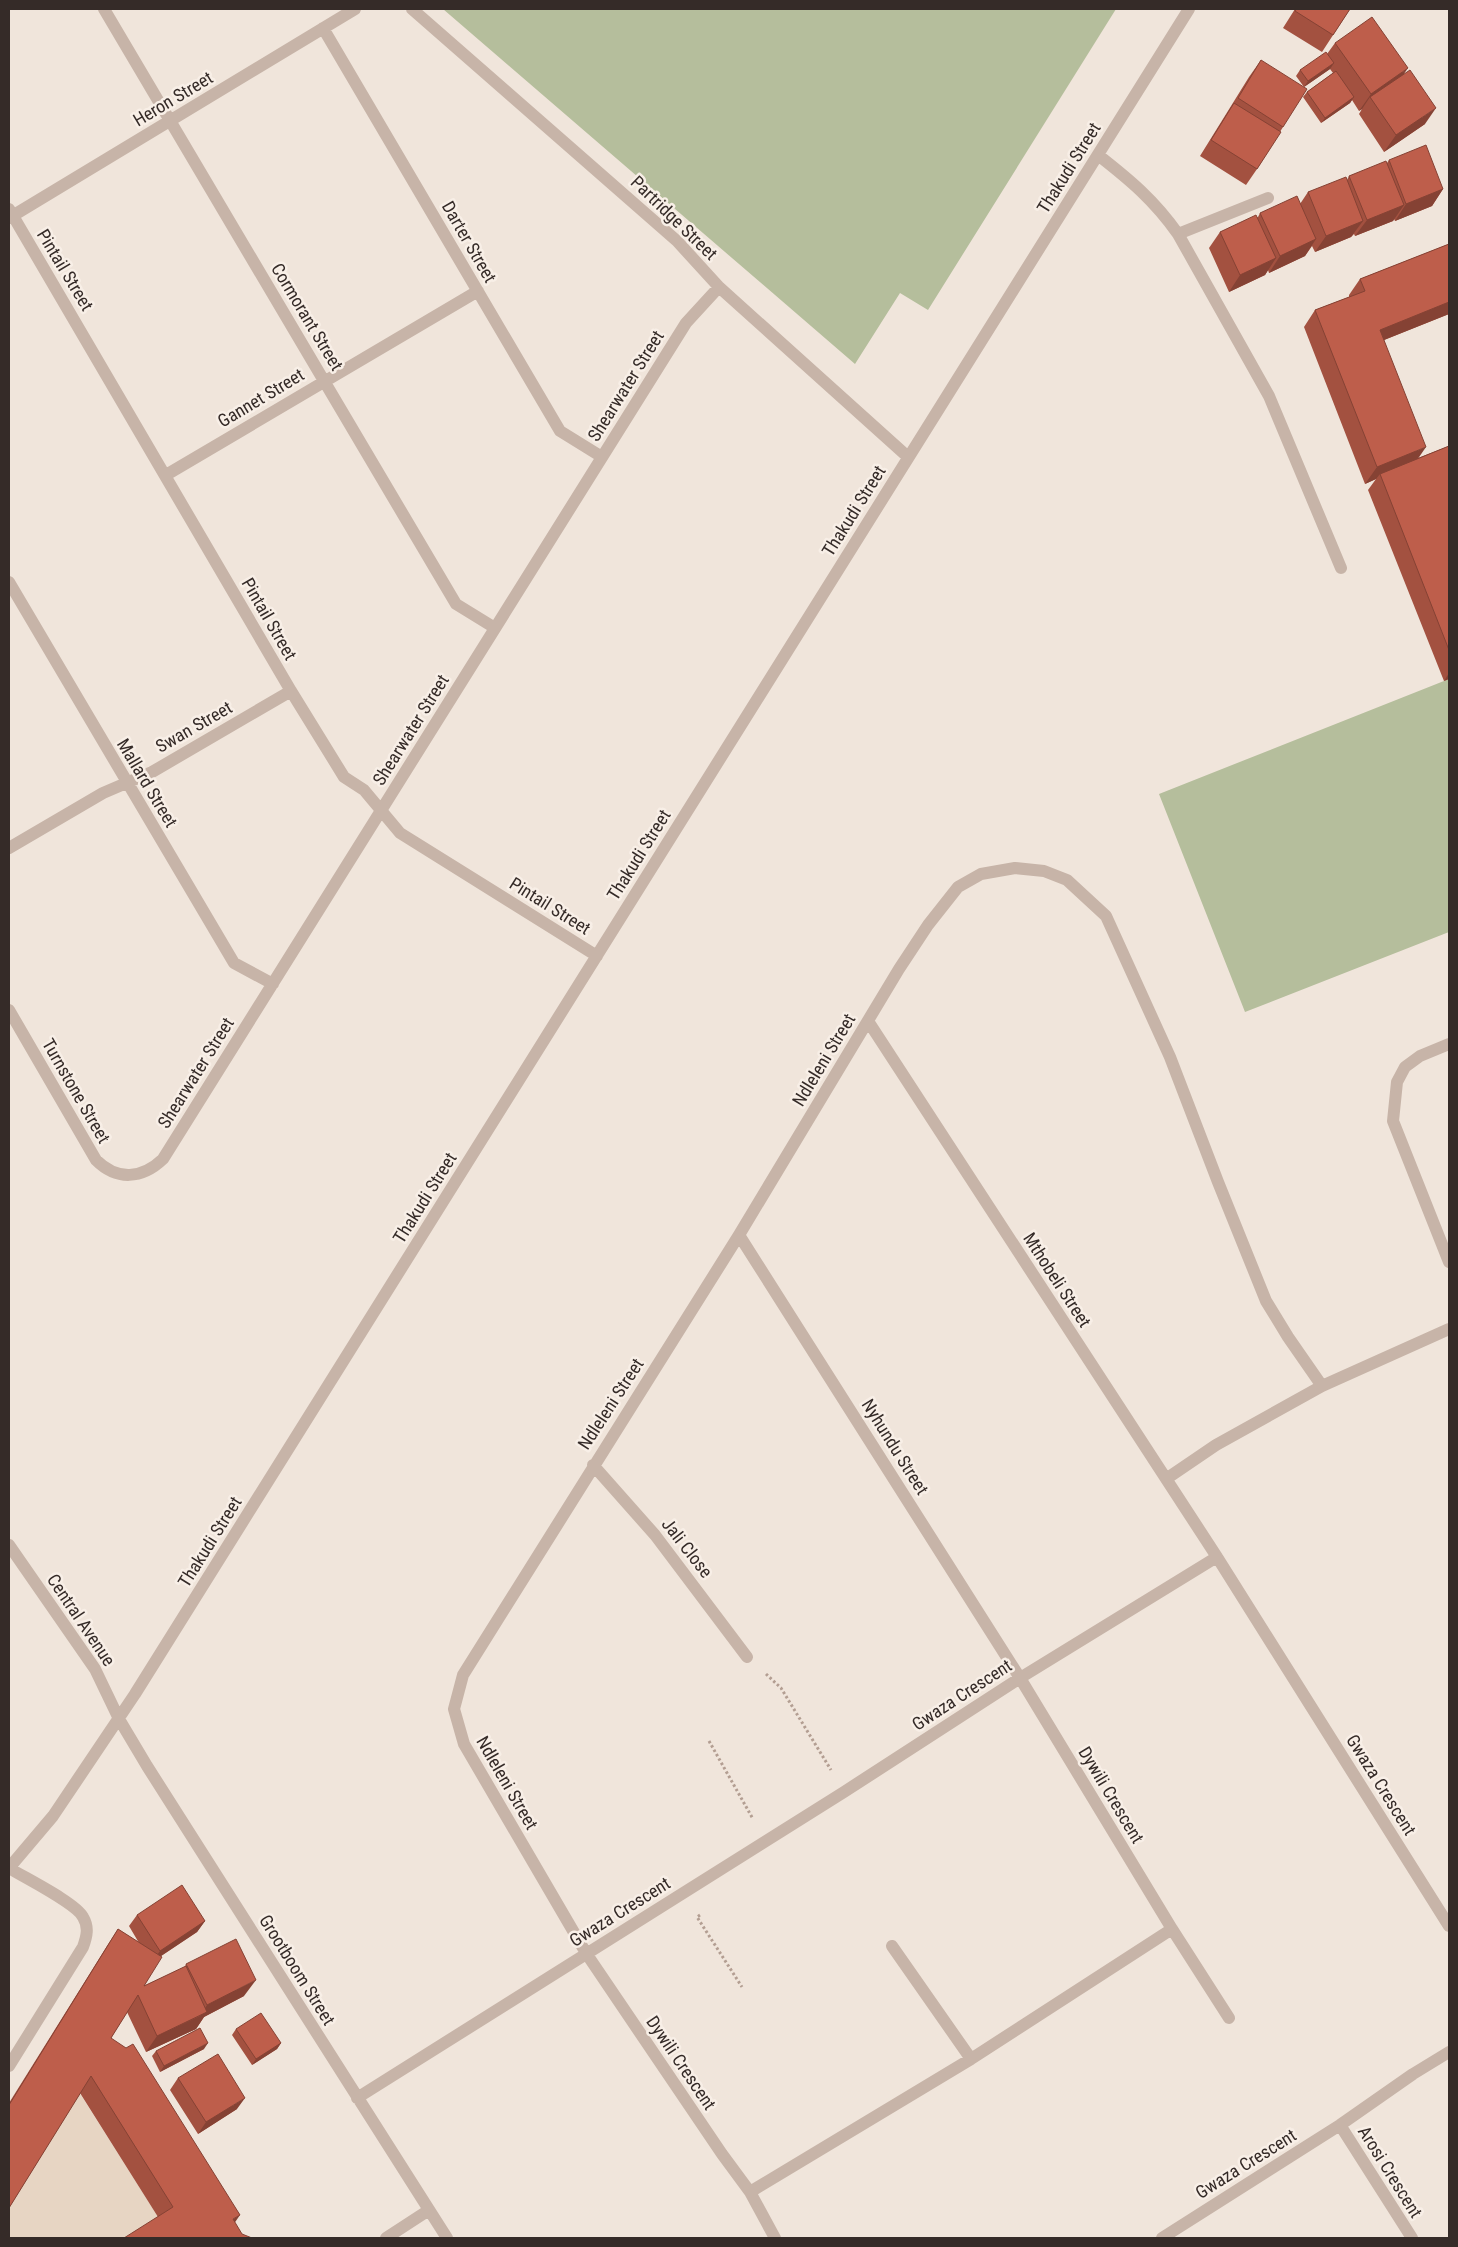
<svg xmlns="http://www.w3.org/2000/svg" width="1458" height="2247" viewBox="0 0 1458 2247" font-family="'Roboto Condensed',sans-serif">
<rect width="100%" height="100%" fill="#f0e5db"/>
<path fill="#b5be9c" d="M443 9H1116L928 310 900 293 855 364Z
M1449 679V932L1245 1012 1159 794Z"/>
<path fill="#e7d5c3" d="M79 2092 162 2223 138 2238H9V2206Z"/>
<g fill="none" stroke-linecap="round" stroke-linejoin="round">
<path stroke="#b39e92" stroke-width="3" stroke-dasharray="2.5 2.5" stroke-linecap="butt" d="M766 1674 781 1688 831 1770
M709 1741 753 1819
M700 1915 697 1917 742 1987"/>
<path stroke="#c7b4a8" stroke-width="12" d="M104 9 456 604 495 628
M412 9 677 241 719 287 908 457
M323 28 560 431 602 457
M1098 155C1130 180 1154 200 1178 234L1269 396 1341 568
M9 209 291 691 344 777 364 790 400 833 597 956
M9 218 355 9
M1178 234 1268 198
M166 475 478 291
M9 582 234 963 273 984
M9 848 103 793 152 772 291 691
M9 1010 96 1160C117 1181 142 1179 163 1159L686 323 719 287
M868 1021 1217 1557 1449 1926
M1449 1044 1420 1056 1405 1067 1397 1082 1393 1121 1449 1262
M739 1235 1020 1678 1172 1929 1229 2018
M593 1465 655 1535 747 1657
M1166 1479 1216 1445 1322 1386 1449 1329
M9 1545 95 1669 119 1719 147 1766 447 2238
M9 1868 53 1816 135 1694 1189 9
M1172 1929 971 2059 750 2192 722 2154 586 1953 464 1744 454 1709 463 1675 739 1235 899 969 928 925 958 887 981 874 1015 868 1044 871 1067 880 1106 916 1170 1057 1218 1182 1266 1301 1288 1337 1322 1386
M892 1946 971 2059
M9 2066 83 1947C87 1936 89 1927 83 1917 76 1903 25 1878 9 1868
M357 2098 844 1792 1020 1678 1217 1557
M1340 2125 1412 2238
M750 2192 775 2238
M386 2238 429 2210
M1162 2238 1340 2125 1413 2074 1449 2052"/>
</g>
<path fill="#a35140" d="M1295 9H1350L1322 52 1283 28Z
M1335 43 1403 74 1425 124 1384 152 1359 114 1362 109 1359 111 1352 100 1350 103 1321 123 1303 97 1307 92 1333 73 1330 69 1304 87 1296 76 1300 70 1327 54Z
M1261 60 1283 127 1257 169 1246 185 1200 156 1249 77Z
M1389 160 1443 189 1432 206 1395 221 1394 219 1393 221 1355 236 1354 234 1351 237 1315 252 1312 246 1305 256 1269 273 1268 270 1265 275 1229 292 1209 248 1220 232 1258 217 1260 213 1300 204 1308 192 1347 180 1349 176 1387 163Z
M1449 244V314L1384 340 1418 458 1449 446V679L1444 681 1368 490 1376 479 1365 484 1304 327 1315 310 1349 297V295L1360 279Z
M137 1915 205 1921 197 1932 161 1956 144 1986 185 1967 186 1964 244 1996 204 2017 196 2029 146 2052 127 2012 111 2038 240 2215 158 2217 80 2093 9 2208V2103L107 1946 118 1929 139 1943 129 1926Z
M236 2029 281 2043 277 2049 252 2065 232 2035Z
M204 2049 160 2072 152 2056 156 2051Z
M178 2078 237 2109 198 2134 170 2090Z"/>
<path fill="#854234" d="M1334 63 1330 69 1304 87 1308 81Z
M1408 68 1397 84 1370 97 1362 109 1359 111 1371 94Z
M1354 97 1350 103 1321 123 1325 118Z
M1436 108 1425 124 1384 152 1396 135Z
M1443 189 1432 206 1395 221 1406 204Z
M1404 205 1393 221 1355 236 1367 220Z
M1363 221 1351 237 1315 252 1326 236Z
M1316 239 1305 256 1269 273 1280 256Z
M1276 258 1265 275 1229 292 1240 275Z
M1449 302V314L1369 346 1380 330Z
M1426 447 1415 463 1380 474 1376 479 1365 484 1377 467Z
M1449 673V679L1444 681Z
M205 1921 197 1932 152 1962 160 1951Z
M256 1980 244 1996 204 2017 196 2029 146 2052 157 2036 200 2016 207 2005Z
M208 2043 204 2049 160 2072 164 2066Z
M281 2043 277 2049 252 2065 256 2059Z
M245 2098 237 2109 198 2134 206 2122Z
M240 2215 229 2231 233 2219Z"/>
<path fill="#be5e4b" stroke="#854234" d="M1296 9H1350L1333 35 1295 11Z
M1372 17 1408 68 1371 94 1335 43Z
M1326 52 1334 63 1308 81 1300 70Z
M1261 60 1307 89 1283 127 1238 98Z
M1410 70 1436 108 1396 135 1370 97Z
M1336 71 1354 97 1325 118 1307 92Z
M1234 103 1281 132 1257 169 1211 140Z
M1426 145 1443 189 1406 204 1389 160Z
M1386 161 1404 205 1367 220 1349 176Z
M1346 177 1363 221 1326 236 1308 192Z
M1297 196 1316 239 1280 256 1260 213Z
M1256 215 1276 258 1240 275 1220 232Z
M1449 244V302L1380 330 1426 447 1377 467 1315 310 1365 291 1360 279Z
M1449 446V650L1380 474Z
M182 1885 205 1921 160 1951 137 1915Z
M118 1929 162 1957 144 1986 186 1966 207 2012 157 2036 138 1995 111 2038 126 2048 133 2044 240 2215 233 2219 242 2234 252 2238H124L173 2207 91 2076 9 2208V2105Z
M236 1939 256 1980 207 2005 186 1964Z
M261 2013 281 2043 256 2059 236 2029Z
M200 2028 208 2043 164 2066 156 2051Z
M218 2054 245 2098 206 2122 178 2078Z"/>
<g text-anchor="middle" stroke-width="5" stroke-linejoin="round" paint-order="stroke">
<g font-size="18" fill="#352b28" stroke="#f8efe7">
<text transform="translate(173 99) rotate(-31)" y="6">Heron Street</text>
<text transform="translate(1069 168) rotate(-58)" y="6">Thakudi Street</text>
<text transform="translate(674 218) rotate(44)" y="6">Partridge Street</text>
<text transform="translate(469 242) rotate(60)" y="6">Darter Street</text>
<text transform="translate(65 270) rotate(59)" y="6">Pintail Street</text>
<text transform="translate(307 317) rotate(59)" y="6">Cormorant Street</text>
<text transform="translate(626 386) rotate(-58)" y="6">Shearwater Street</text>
<text transform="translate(261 398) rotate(-31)" y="6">Gannet Street</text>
<text transform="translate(854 511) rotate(-58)" y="6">Thakudi Street</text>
<text transform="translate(269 619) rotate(60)" y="6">Pintail Street</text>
<text transform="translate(194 727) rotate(-30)" y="6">Swan Street</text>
<text transform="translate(411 730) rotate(-58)" y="6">Shearwater Street</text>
<text transform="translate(147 783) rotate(59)" y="6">Mallard Street</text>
<text transform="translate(639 855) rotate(-58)" y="6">Thakudi Street</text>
<text transform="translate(550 906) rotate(32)" y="6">Pintail Street</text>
<text transform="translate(824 1060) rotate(-59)" y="6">Ndleleni Street</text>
<text transform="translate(196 1073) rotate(-58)" y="6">Shearwater Street</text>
<text transform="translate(76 1091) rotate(60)" y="6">Turnstone Street</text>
<text transform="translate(425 1198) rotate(-58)" y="6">Thakudi Street</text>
<text transform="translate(1057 1280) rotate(57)" y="6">Mthobeli Street</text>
<text transform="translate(611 1404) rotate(-57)" y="6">Ndleleni Street</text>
<text transform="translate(895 1447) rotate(58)" y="6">Nyhundu Street</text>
<text transform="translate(210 1542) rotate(-58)" y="6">Thakudi Street</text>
<text transform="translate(687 1548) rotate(52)" y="6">Jali Close</text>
<text transform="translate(81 1620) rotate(56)" y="6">Central Avenue</text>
<text transform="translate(962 1695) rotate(-33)" y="6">Gwaza Crescent</text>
<text transform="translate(507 1783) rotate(60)" y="6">Ndleleni Street</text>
<text transform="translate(1381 1785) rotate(58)" y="6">Gwaza Crescent</text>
<text transform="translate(1111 1795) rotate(59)" y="6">Dywili Crescent</text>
<text transform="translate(620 1912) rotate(-32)" y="6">Gwaza Crescent</text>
<text transform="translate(297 1970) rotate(58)" y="6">Grootboom Street</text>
<text transform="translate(681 2063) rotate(56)" y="6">Dywili Crescent</text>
<text transform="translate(1246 2164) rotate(-32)" y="6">Gwaza Crescent</text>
<text transform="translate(1390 2172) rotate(58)" y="6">Arosi Crescent</text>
</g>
</g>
<rect width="1458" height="2247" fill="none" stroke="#352b28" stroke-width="20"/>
</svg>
